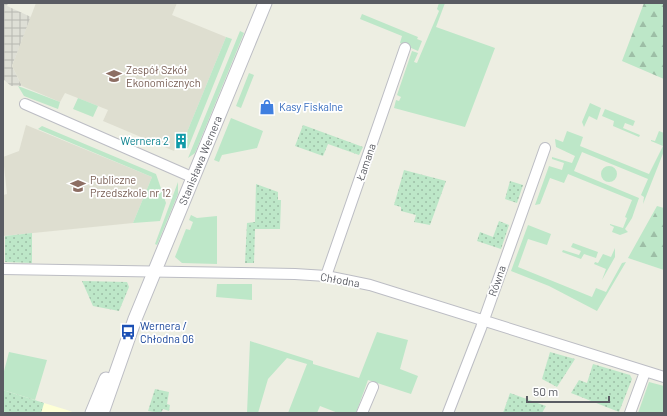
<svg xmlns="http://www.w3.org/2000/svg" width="667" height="416" viewBox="0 0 667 416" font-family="Barlow,sans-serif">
<defs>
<pattern id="industrial-grid" width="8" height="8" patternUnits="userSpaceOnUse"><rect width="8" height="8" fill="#dedfd6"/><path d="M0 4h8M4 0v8" fill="none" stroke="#b7b8b1"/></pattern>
<pattern id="forest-firs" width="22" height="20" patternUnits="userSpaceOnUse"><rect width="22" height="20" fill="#bde7c8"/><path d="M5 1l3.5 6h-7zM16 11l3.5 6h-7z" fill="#9dbea6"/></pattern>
<pattern id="garden-dots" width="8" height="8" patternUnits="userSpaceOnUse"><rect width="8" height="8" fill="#bde7c8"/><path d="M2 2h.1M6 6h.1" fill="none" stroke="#9dbea6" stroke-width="1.8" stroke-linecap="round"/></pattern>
</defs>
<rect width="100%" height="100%" fill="#edeee2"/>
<path fill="#feffd6" d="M44 403 67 410 75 413H41Z"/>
<path fill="url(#industrial-grid)" d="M3 3H8L7 6 31 17 12 66 22 86H11L3 79Z"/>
<path fill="#deded0" d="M36 3H177L172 15 226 37 185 137 180 135 174 151 103 121 108 110 65 93 60 102 22 86 12 66Z
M26 125 152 177 133 223 3 236V195L7 194 3 157 19 151Z"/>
<path fill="#bde7c8" d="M439 3H445L436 27 495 48 465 127 394 108 396 100 399 101 401 97 397 95 412 51 418 53 414 62 417 63 439 11 437 9Z
M362 14 418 37 417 39 422 41 418 51 400 43 402 36 360 19Z
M240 31 244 33 195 153 188 158Z
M226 37 232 39 188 148 183 149 188 138 185 137Z
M249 73 254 75 241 108 236 106Z
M18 86 60 102 58 109 24 96Z
M78 98 98 106 93 117 73 109Z
M590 103 601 108 597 120 589 116 584 127 582 122Z
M605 109 635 121 633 126 625 123 623 128 640 135 639 137 613 126 614 121 602 116Z
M231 118 263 131 257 148 222 155 219 162 214 160Z
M42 126 156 174 166 203 160 221 133 223 152 177 38 129Z
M567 131 583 137 580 146 649 174 663 146 651 141V140L655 141 659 131 664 133V151L643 204 644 197 641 195 648 179 582 152 574 171 639 198 632 218 625 229 628 232 620 235 612 232 614 227 610 225V224L623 228 627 218 625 217 632 200 568 174 564 183 550 178 540 204 535 205 549 166 562 170 564 163 552 159V157L572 163 575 156 556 147 555 139 563 142Z
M601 174a8 8 0 1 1 16 0a8 8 0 1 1-16 0Z
M178 182V194L157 245 155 244Z
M657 206 664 208V270L628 258Z
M191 215 197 218 217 216V264L182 263 175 257 186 229 190 230 193 222 189 220Z
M528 225 551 234 547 245 528 239 518 267 592 297 596 288 606 292 622 263 626 262 597 311 549 286 511 271Z
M573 243 598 252 596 258 584 254 581 259 562 252 563 250 579 255 581 251 571 247Z
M615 248V257L602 280 606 269 594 264 595 262 598 263 603 254 611 257Z
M217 284H252V300L216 297Z
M377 332 408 340 400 369 418 376 411 394 368 380 356 413H338L320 406 317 413H288L307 364 287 358 268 379 258 413H247L250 341 313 361V364L359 378Z
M9 352 47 360 35 400 3 390V375Z
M649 382 664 386V413H638Z"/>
<path fill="url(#forest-firs)" d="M644 3H664V79L622 61Z
M657 209 664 211V265L648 259 636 250Z"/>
<path fill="url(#garden-dots)" d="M303 125 363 147 359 155 328 144 323 156 295 146Z
M404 170 446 181 430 225 414 222 416 215 401 211V207L394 205Z
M510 181 523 185 517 203 505 199Z
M256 184 278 192V200H281L280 229H255L254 263H245L247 223 255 222Z
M499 221 509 225 501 249 477 241 480 232 493 237Z
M32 233V263L5 262V236Z
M82 281 127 282 129 287 119 311 93 306Z
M550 352 575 359 557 387 542 379Z
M593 364 630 375 632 379 619 412 571 393 579 380 587 383Z
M155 389 169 392 167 404 170 405 169 411 163 409 161 413 148 411Z
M3 390 44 403 41 413H3Z
M510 393 546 406 542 413H503Z"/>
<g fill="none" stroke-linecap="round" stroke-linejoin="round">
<g stroke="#bcbdc4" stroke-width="12">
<path id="minor" d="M25 104 194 178
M3 269 295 274 326 276 370 285 664 377
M326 276 405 48
M362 413 373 387
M448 413 481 328 545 148
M630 413 645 372"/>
</g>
<g stroke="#bcbdc4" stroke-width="15">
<g id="tertiary">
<path d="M92 413 106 379"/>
<path id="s1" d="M102 413 135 319 265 3"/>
</g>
</g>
<use href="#minor" stroke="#fff" stroke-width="10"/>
<use href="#tertiary" stroke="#fff" stroke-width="13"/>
</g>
<defs>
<g id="school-bare" transform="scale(1.2)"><path d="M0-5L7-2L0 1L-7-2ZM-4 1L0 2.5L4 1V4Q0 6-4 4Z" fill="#8d6e63" stroke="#fff" stroke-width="2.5" paint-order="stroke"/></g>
<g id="shop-bare" transform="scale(1.2)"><path d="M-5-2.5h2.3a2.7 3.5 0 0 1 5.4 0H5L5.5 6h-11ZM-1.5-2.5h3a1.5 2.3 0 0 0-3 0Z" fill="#3f7fe0" stroke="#fff" stroke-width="2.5" paint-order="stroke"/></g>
<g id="building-bare" transform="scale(1.2)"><path d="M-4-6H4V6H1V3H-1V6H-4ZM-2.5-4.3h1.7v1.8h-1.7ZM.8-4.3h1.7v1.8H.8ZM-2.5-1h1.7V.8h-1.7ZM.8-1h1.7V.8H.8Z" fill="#0f9aa8" stroke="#fff" stroke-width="2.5" paint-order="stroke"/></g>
<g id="bus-bare" transform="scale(1.2)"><path d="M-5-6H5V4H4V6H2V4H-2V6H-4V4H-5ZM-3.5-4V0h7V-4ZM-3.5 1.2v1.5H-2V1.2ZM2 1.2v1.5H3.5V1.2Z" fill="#1a4fb4" stroke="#fff" stroke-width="2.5" paint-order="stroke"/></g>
</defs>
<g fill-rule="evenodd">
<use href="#school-bare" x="114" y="76"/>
<use href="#shop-bare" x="267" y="107"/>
<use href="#building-bare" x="181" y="141"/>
<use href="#school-bare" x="78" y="186"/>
<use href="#bus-bare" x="128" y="332"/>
</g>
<g text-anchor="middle" stroke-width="3.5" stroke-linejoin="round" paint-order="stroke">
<g font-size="11" fill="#785e54" stroke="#fff" text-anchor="start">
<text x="126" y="74">Zespół Szkół<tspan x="126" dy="13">Ekonomicznych</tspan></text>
<text x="90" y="184">Publiczne<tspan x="90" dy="13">Przedszkole nr 12</tspan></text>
</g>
<g font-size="11" fill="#366cbe" stroke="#fff" text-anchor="start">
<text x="279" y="111">Kasy Fiskalne</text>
</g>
<g font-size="11" fill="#0d838f" stroke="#fff" text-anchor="end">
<text x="169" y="145">Wernera 2</text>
</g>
<g font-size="11" fill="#5a5c63" stroke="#fff">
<text dy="4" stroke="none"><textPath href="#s1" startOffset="271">Stanisława Wernera</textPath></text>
<text transform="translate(366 162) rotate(-71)" y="4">Łamana</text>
<text transform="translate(340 280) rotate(10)" y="4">Chłodna</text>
<text transform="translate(497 281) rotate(-71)" y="4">Równa</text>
</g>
<g font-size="11" fill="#164399" stroke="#fff" text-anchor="start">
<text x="140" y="330">Wernera /<tspan x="140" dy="13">Chłodna 06</tspan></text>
</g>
</g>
<rect width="667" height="416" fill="none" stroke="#5a5c63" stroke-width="8"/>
<path d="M527 396v6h82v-6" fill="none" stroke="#5a5c63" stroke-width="2"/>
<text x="533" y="396" font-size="12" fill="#5a5c63" stroke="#ffffff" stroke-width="3" paint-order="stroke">50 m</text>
</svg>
